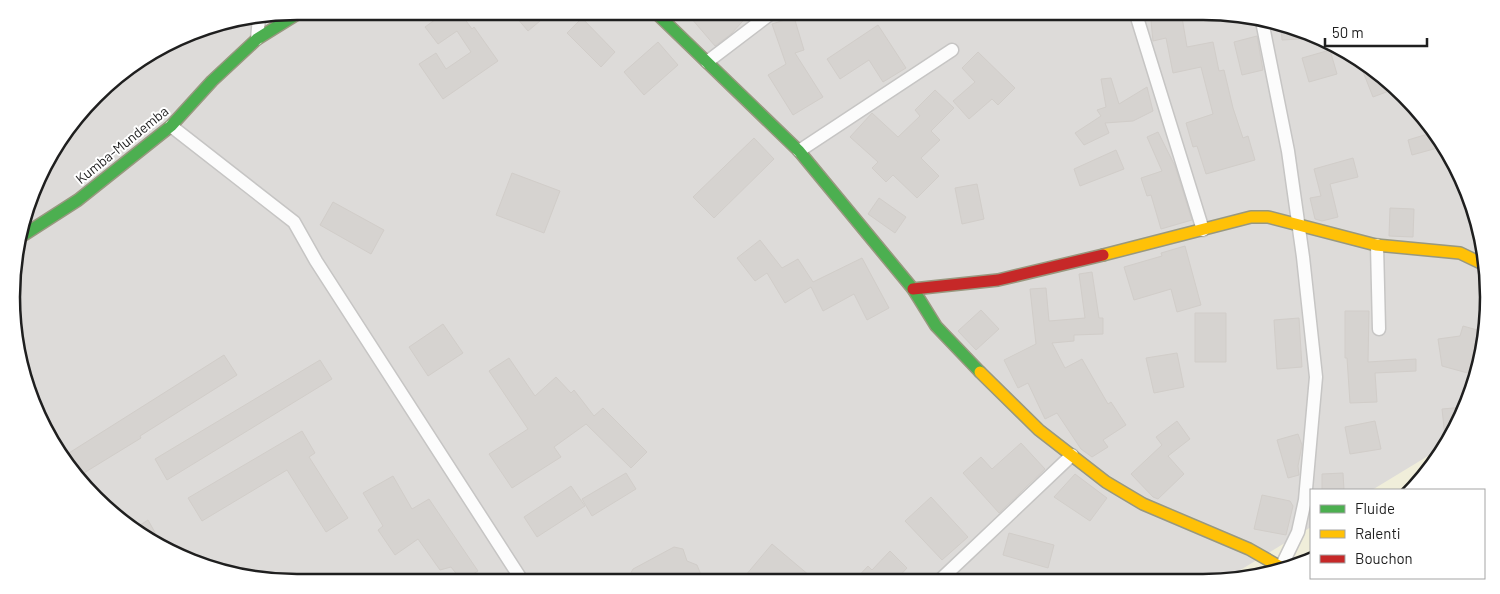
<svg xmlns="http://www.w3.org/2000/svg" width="1500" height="594" viewBox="0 0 1500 594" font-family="Barlow,sans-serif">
<rect width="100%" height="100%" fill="#eeebe8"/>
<path fill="#dddbd9" d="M297 11H1203L1295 26 1391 82 1459 170 1488 278 1474 389 1441 456 1410 490H1311V561L1241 580 297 583 205 568 123 524 59 456 17 353 14 259 49 154 109 82 205 27Z"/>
<path fill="#f0eeda" d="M1446 445 1441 456 1410 490H1372Z
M1311 527V561L1241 580H1224Z"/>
<path fill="#d6d3d0" stroke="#d1cdc9" d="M447 11H459L472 29 474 27 498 61 443 99 419 64 436 53 446 69 471 52 457 31 438 44 425 27Z
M511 11H552L528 31Z
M685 11H752L731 34 715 46Z
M1150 11H1181L1187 47 1213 42 1219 71 1224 70 1233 108 1243 138 1248 136 1255 160 1206 174 1197 146 1193 147 1186 123 1213 114 1201 67 1173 73 1166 38 1153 41Z
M794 17 804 50 795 53 823 97 793 115 768 75 786 64 772 24Z
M582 18 615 52 601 67 567 33Z
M1281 24 1295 26 1316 38 1282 40Z
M878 25 906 68 883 82 869 60 840 79 827 59Z
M1257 36 1263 70 1242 75 1234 42Z
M658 42 678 65 644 95 624 72Z
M1330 50 1337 74 1309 82 1302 58Z
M978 52 1015 88 998 105 992 99 969 119 953 101 975 82 962 68Z
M1360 64 1384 78 1389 91 1373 97Z
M1111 78 1119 104 1147 87 1153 111 1133 121 1105 123 1109 133 1084 145 1075 133 1101 116 1097 110 1106 107 1101 79Z
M935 90 954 108 931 131 940 140 921 158 939 176 917 198 893 175 886 182 872 168 878 162 850 137 872 113 898 137 920 116 915 110Z
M1158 132 1175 166 1192 220 1161 229 1151 195 1147 196 1141 178 1162 171 1147 137Z
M1431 133 1441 147 1412 155 1408 140Z
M754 138 774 159 714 218 693 197Z
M1116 150 1124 169 1080 186 1074 169Z
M1353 158 1358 177 1330 184 1338 217 1322 221 1315 219 1310 198 1321 196 1314 169Z
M512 173 560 191 544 233 496 215Z
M977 184 984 219 962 224 955 188Z
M879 198 906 217 895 233 868 214Z
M333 202 384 230 371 254 320 225Z
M1390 208 1414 209 1413 237 1389 236Z
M760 240 782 268 798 259 813 282 862 258 889 308 867 320 854 294 823 311 811 287 785 303 767 273 755 281 737 258Z
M1185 246 1201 305 1177 312 1171 289 1134 300 1124 267 1162 256 1161 253Z
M1092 272 1099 318H1103V334L1074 335V341L1052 343 1065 368 1082 359 1108 404 1111 402 1126 425 1103 440 1108 447 1092 457 1081 449 1057 413 1045 419 1028 383 1018 388 1004 360 1036 344 1030 289 1046 288 1049 321 1085 318 1079 274Z
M981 310 999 329 976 350 958 331Z
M1345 311H1369L1368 362 1416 359V371L1375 373 1377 402 1350 403 1347 358H1345Z
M1195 313H1226V362H1195Z
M1299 318 1302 367 1277 369 1274 320Z
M443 324 463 353 428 376 409 347Z
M1463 326 1481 331 1475 375 1442 366 1438 339 1460 336Z
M1177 353 1184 387 1154 393 1146 358Z
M224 355 237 375 140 436 141 438 79 476 61 458Z
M509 358 535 396 556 377 571 393 574 390 594 416 603 408 647 452 631 468 586 424 554 447 561 457 512 488 489 454 528 429 489 371Z
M320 360 332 379 167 480 155 459Z
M1465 407 1458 420 1446 446 1442 409Z
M1177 421 1190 439 1168 456 1184 474 1158 499 1153 497 1131 474 1162 445 1156 437Z
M1375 421 1381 449 1350 454 1345 427Z
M302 431 315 453 309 457 348 518 326 532 287 470 202 521 188 498Z
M1298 434 1302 445 1298 466 1299 475 1288 478 1277 440Z
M1021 443 1045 469 999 513 963 473 981 457 992 469Z
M626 473 636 489 592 516 582 499Z
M1343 473 1344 490H1322V474Z
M1075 474 1107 498 1090 521 1054 497Z
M393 476 412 509 429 499 478 571 462 581 451 567 440 570 418 539 395 555 378 530 383 526 363 493Z
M571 486 585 506 537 537 524 517Z
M1262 495 1290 501 1293 506 1286 535 1254 529Z
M931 497 968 537 942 560 905 521Z
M148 520 162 545 134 529Z
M1009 533 1054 545 1048 568 1003 555Z
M772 544 816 581 740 582Z
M674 547 683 549 687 561 697 565 704 582H626L633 569Z
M890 551 907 568 895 581H854L868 566 872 570Z"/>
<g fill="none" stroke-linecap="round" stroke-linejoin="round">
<g stroke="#c6c5c4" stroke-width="15">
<path id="street" d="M1135 11 1203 230
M1262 21 1288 151 1303 257 1316 377 1305 500 1298 532 1281 567
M257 39 259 18
M707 62 774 11
M171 126 294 222 316 261 523 582
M799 151 952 50
M1377 245 1379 329
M939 581 1072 455"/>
</g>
<g stroke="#98987f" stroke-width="14">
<path id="fast" d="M654 11 799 151 913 289 936 326 980 372
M22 236 78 200 171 126 212 81 257 39 302 11"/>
</g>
<g stroke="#98987f" stroke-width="14">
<path id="slow" d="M1103 255 1251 217H1268L1376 245 1460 253 1485 265
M980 372 1039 430 1106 482 1143 504 1249 549 1284 569"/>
</g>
<g stroke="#98987f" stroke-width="14">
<path id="jam" d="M913 289 998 280 1103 255"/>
</g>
<use href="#street" stroke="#fcfcfc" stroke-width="12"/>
<use href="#fast" stroke="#4caf50" stroke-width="11"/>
<use href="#slow" stroke="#ffc107" stroke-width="11"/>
<use href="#jam" stroke="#c62828" stroke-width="11"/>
</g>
<g text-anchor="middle" stroke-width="4" stroke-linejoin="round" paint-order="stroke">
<g font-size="14" fill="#1f1f1f" stroke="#fff">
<text transform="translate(122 145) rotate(-39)" y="5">Kumba-Mundemba</text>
</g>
</g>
<path d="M0 0H1500V594H0ZM297 20H1203A277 277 0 0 1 1480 297V297A277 277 0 0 1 1203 574H297A277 277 0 0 1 20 297V297A277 277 0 0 1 297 20Z" fill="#fff" fill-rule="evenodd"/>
<path fill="none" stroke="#1f1f1f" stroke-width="2.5" d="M297 20H1203A277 277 0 0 1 1480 297V297A277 277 0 0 1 1203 574H297A277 277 0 0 1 20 297V297A277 277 0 0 1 297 20Z"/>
<rect x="1310" y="489" width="175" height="90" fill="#ffffff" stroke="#a5a5a5"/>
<rect x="1320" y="505" width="25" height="8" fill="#4caf50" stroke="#a5a5a5"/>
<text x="1355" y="514" font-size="15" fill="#1f1f1f">Fluide</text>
<rect x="1320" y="530" width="25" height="8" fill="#ffc107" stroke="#a5a5a5"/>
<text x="1355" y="539" font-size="15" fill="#1f1f1f">Ralenti</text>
<rect x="1320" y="555" width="25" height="8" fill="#c62828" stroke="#a5a5a5"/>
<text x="1355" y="564" font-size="15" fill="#1f1f1f">Bouchon</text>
<path d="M1325 38v8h102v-8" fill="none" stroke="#1f1f1f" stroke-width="2.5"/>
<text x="1332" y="38" font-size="15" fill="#1f1f1f" stroke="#ffffff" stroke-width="4" paint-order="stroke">50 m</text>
</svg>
